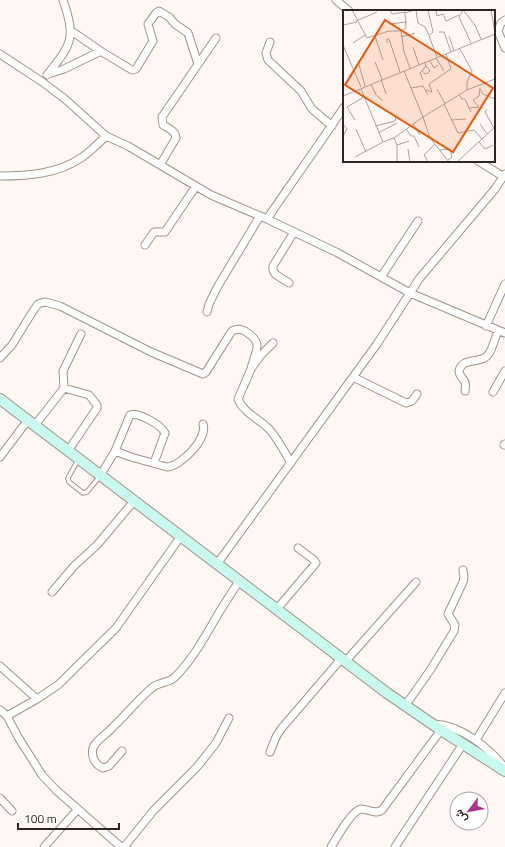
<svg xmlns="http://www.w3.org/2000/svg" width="505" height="847" viewBox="0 0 505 847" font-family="'Titillium Web',Vazirmatn,sans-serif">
<rect width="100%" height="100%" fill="#fff7f3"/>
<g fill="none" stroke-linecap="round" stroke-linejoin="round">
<g stroke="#a4928a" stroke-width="5.5">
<path id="service" d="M78 460 68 478 69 482 83 493 87 492 100 476"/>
</g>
<g stroke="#a4928a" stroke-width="9">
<path id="minor" d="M336 0 349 11
M505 20 501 23 498 31 505 48
M70 30 102 52
M270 42 266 53 268 60 301 91 312 109 332 126
M0 54 41 81 65 99 106 136
M48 74 64 69 99 52H102L132 70 136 69 153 41 148 24 156 13 159 11 169 17 175 24 188 33 198 64
M47 75C72 44 76 38 63 0
M478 161 504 177
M160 165 176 138C176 131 168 128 163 125L162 117 216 38
M505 174 495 189 419 279 410 293 505 333
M0 176C28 176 57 174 81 158 90 152 98 144 106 136L128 146 211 195 267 219 336 252 410 293 377 344 217 564
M267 219C292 182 319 145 344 107
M145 245 154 232H165L196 186
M381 277 418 221
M289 283 275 274 273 270V266L294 232
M207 312 209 304 218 286 260 216
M486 326 505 284
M273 343 261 355 251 369 238 399C243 412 259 419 269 429 278 439 284 451 291 463
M0 358 12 345 33 311 38 304 45 302 60 306 151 352 203 374 206 372 230 334C231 332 233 330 235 330 242 327 256 337 257 345 258 349 252 363 251 369
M353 377 406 403 412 401 417 394
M64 388 89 395 97 405V408L68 451
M465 391C465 388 466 385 465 382 463 378 459 376 459 371 462 357 479 364 487 356 493 350 495 338 498 330
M493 392 505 371
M35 425 64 388 63 371 81 334
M504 445 505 444
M115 451 130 415C139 412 161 425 165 433L154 463
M0 457 28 420
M100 476 115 451 131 457 167 467C181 466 208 439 203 424
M52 592 74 566 97 545 134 501
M277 609 316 563 314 560 298 548
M345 662 416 582
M0 666 37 699
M405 706 431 669 454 631 455 625 448 614 463 582 464 577 463 570
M0 710 7 716 37 699 58 685 116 628 181 536
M7 716 18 737 42 775 56 790 121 847
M434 724C461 725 489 748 505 768
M476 740 505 693
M122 751 109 766 103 768C93 764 89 751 96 743 101 737 109 732 114 726 127 714 139 698 153 687 160 682 169 683 175 677 193 659 204 638 217 616 224 604 232 592 240 580
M270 752 276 737 281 729 341 659
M0 798 12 811
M44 847 78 809
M124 847 154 810 197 767 216 743 229 718
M331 847C336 839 352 810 361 809 368 809 376 815 382 810L441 730
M395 847 463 744"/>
</g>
<g stroke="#a4928a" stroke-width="12">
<path id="secondary" d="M0 399 387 693 441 730 505 771"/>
</g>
<use href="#service" stroke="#fff" stroke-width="3.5"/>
<use href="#minor" stroke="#fff" stroke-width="7"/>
<use href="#secondary" stroke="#c9f8ee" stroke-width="10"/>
</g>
<g transform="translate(343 10)">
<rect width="152" height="152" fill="#fff7f3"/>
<path fill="none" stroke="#aba3a0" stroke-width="1" d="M9 0 24 28 46 21H58M47 0 49 4 63 2M73 0 75 13 82 17 86 25M85 0 90 22 86 26 94 47M120 0 116 7 128 33M120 0 132 15 138 29M148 0 152 22M93 1 94 6 100 4 103 11 116 5M13 11 34 2M46 14 64 12M0 15 14 12M96 22H101L108 42M32 26 40 50M106 26 111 41M58 27 72 23M10 33 22 25M44 33V29H46L57 62M0 35 18 77M70 37 76 55M93 48 101 61M15 51 22 76M87 51 91 58 95 55M32 52 39 69M67 58 61 42 58 21 63 18 62 3 72 0M79 60 82 64 85 63 87 61 83 56M61 61 80 107 124 80V72L129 61 117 39M38 69 43 84M80 70 77 63 83 56 82 53M28 74 33 85 40 91M68 78 80 76 85 85M18 79 40 132 51 128M94 79 102 94M137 79 140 84 152 89M83 80 89 82 86 74 108 59 103 44M124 80 152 69M116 85 119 89H122L128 102M0 86 152 24M101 94 115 123 131 120 139 129M126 98 136 97 130 90 136 86 137 78M144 99 142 102 151 118M12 110 4 97 21 87M108 110 123 109M0 114 4 119 0 126M70 114 77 125M137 114 144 124M32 116 52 111 53 106M13 119 23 142M63 119 68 126H71L76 137M35 123 54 113M136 132 142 139 150 135M54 135 66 131M65 139 67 152M97 140 107 139 109 147 105 150M12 147 40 132M54 152V135L51 128 80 107 87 128 106 152M85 152 81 145 92 134M114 152 152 117"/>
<path fill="#e8590c" fill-opacity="0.15" stroke="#e8590c" stroke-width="2" d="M42 10 150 78 110 142 2 75Z"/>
<rect width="152" height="152" fill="none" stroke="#2e2623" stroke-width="2"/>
</g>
<g transform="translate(469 811) rotate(238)"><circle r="19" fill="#ffffff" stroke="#aba8a7"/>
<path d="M0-3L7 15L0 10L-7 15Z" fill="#ac348b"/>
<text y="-6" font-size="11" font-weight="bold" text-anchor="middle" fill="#2e2623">ش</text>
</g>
<path d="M18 823v6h101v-6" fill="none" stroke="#2e2623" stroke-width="2"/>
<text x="24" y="823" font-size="12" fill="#2e2623" stroke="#ffffff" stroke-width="3" paint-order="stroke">100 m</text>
</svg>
